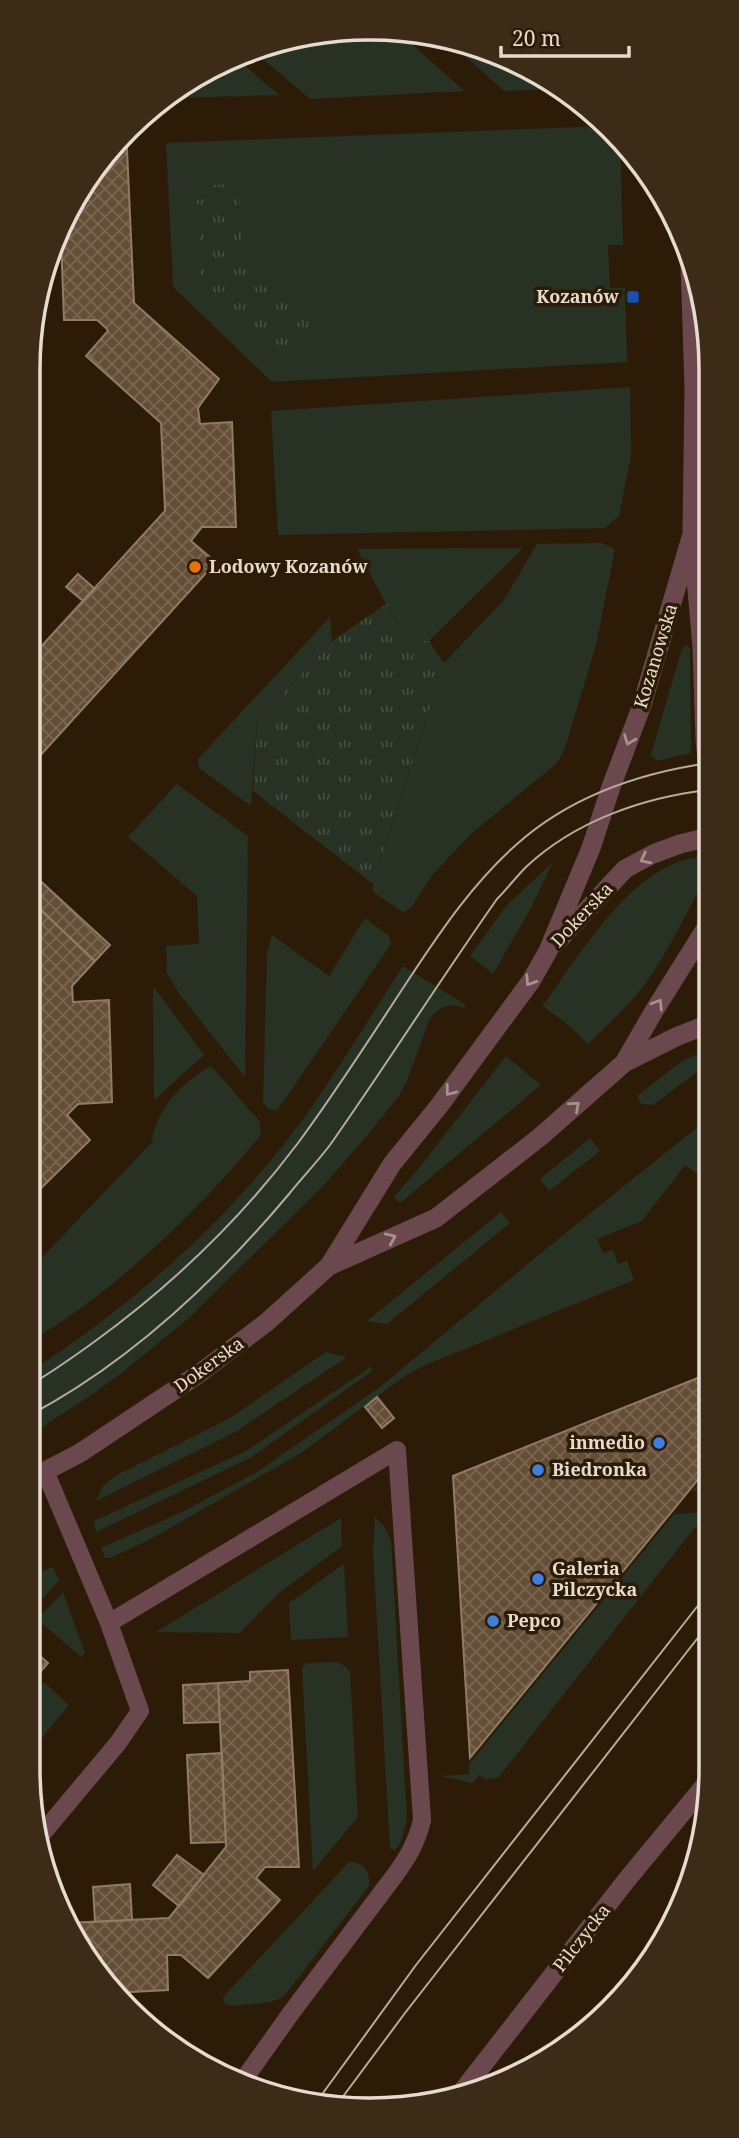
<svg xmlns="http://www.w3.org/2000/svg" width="739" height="2138" viewBox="0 0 739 2138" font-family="'Noto Serif',serif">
<defs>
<pattern id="park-tufts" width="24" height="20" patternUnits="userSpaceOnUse" patternTransform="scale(1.75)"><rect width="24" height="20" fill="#273224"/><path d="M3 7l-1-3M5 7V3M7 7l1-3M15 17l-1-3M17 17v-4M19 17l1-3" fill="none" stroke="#464f43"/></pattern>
<pattern id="building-cross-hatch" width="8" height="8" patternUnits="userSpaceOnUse" patternTransform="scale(1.75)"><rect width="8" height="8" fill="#644e36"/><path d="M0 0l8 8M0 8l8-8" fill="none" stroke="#7a6752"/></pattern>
</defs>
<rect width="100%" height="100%" fill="#2c1c07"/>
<path fill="#273224" d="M325 31 403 36 464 91 310 99 257 54Z
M446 39 458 40 541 74 559 89 504 91Z
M238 60 279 95 171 98 198 74Z
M605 126 620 139 623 245H608L610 288H625L627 362 272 382 173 287 166 143Z
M630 387 631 456 619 516 605 528 278 535 271 411Z
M602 543 615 549 596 645 564 751 556 764 472 833 433 874 411 908 403 912 373 892V884L444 663 504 600 537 544Z
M523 548 429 641H408L386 604 357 549Z
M330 617 332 641 257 722 251 806 199 768 198 759Z
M684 646H688L690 648 691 753 657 761 651 756 652 751 681 652Z
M177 784 248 836 245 1077 178 992 167 973 166 946 199 944 197 896 128 837Z
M702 857 708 859 709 868 707 874C686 913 667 957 638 993 623 1011 605 1028 588 1044L567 1024 543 1006C577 958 636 859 702 857Z
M553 862 531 908 493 974 470 956 507 905Z
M365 918 389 936 391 944 277 1111 268 1109 263 1102 267 954 272 935 329 976Z
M403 966 466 1005 464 1008C449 1002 437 1007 429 1021L407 1081 398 1097 360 1144 322 1187 189 1318 124 1371 93 1394 48 1423 28 1440V1373C126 1310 216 1231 288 1139 330 1085 365 1024 403 966Z
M153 986 204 1055 154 1100Z
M710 1048V1062L653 1105 641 1104 637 1096 681 1062Z
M506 1056 541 1085 400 1203 394 1197 419 1168Z
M211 1066 260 1122 261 1135C195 1214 117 1290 28 1343V1266L36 1264 152 1142C156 1109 183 1081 211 1066Z
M710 1117V1183L685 1165 642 1221 597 1239 603 1253 613 1250 618 1264 627 1261 634 1280 423 1366 405 1376 301 1453 149 1540 110 1558H105L101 1548 182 1512 257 1472 380 1387 542 1252Z
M590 1138 600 1151 549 1191 540 1179Z
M501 1212 510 1223 387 1324 367 1321Z
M326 1352 347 1357 237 1431 96 1501 103 1486 115 1476 230 1418Z
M372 1366 371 1372 250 1458 96 1532 94 1521 246 1451Z
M710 1470V1490L692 1491Z
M707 1512 498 1778 485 1779 479 1775 472 1783 440 1776 469 1774V1764L674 1514Z
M375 1517 384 1526 391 1540 407 1819 401 1842 395 1850 390 1849 373 1551Z
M341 1518 342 1546 279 1593 240 1633 156 1632Z
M36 1559 43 1571 53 1567 59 1580 28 1616V1562Z
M344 1564 348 1637 291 1640 289 1603Z
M63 1592 85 1653 81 1657 37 1619Z
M338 1662 346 1667 350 1672 358 1817 313 1871 302 1668 306 1663Z
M44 1682 69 1705 28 1755V1701Z
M349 1862C364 1862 371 1871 369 1886L285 1995C275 2005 245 2004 231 2006L225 2004 223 1999 226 1994Z"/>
<path fill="url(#park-tufts)" d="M228 184 239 196 242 257 313 325 278 358 202 289 197 200 213 185Z
M386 604 408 641H429L444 663 373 884 253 791 257 722 332 641Z"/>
<path fill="url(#building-cross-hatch)" stroke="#907b64" stroke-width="2" d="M125 139H127V149L112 150Z
M127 149 134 303 219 379 198 408 200 424 232 422 236 527H202L191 541 216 562 28 769V661L165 511 161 423 86 356 108 331 106 328 97 320H64L61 238 98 162 112 150Z
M78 574 95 589 83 601 66 587Z
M35 876 110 945 95 961 28 898V883Z
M28 898 95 961 72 986 73 1002 109 1000 112 1102 78 1104 67 1115 90 1140 28 1201V1103L41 1090 36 1003 28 995Z
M710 1373V1465L470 1758 453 1476Z
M377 1397 394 1418 382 1428 365 1407Z
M28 1645 48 1663 28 1686Z
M288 1670 299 1867H265L256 1878 280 1900 208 1978 181 1955H167L168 1990 113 1993 69 1923 169 1918 226 1847 218 1683 250 1681V1672Z
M218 1683 220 1722 184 1723 183 1685Z
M222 1753 226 1842 191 1843 187 1755Z
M177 1855 204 1875 179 1906 153 1885Z
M130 1884 132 1920 95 1922 93 1887Z
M52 1888H63L64 1916 54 1899Z"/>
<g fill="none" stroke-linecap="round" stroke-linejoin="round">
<path stroke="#6b484d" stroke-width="18" d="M109 1623 397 1450 422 1820C417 1842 408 1857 395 1875L291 2013 242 2082
M41 1835 118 1743 140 1711 109 1623 45 1471"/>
<path stroke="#6b484d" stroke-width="19" d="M690 264 694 388 692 534 702 647 705 739 709 784
M556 943 625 869 653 854 680 844 709 837
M624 1063 654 1011 709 923
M329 1266 436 1218 540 1137 624 1063 678 1036 709 1024
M28 1480 80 1453 200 1373 267 1322 329 1266 392 1164 439 1106 531 981 548 951 591 848 611 787 642 705 692 534"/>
<path stroke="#6b484d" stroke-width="19" d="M457 2098 625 1882 710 1779"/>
<path stroke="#b8ab9d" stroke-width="2" d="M28 1386C51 1373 73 1357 94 1342 171 1286 241 1219 298 1143 338 1089 374 1032 411 976 442 929 474 882 517 844 571 796 639 773 709 763
M28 1416C129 1363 216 1281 289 1194 302 1178 317 1162 330 1145 387 1064 440 980 497 899 507 889 516 877 526 867 575 821 644 797 709 790
M315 2104 416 1965 711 1589
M336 2106 405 2013 711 1621"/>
</g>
<defs><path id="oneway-chevron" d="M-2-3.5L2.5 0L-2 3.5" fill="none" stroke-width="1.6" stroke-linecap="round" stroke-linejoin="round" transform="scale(1.75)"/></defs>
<g stroke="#a9928e">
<use href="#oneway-chevron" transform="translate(629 740) rotate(111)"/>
<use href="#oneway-chevron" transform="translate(645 859) rotate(153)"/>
<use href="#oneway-chevron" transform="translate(530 981) rotate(123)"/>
<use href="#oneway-chevron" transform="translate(658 1004) rotate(-58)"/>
<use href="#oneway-chevron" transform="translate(450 1091) rotate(127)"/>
<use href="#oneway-chevron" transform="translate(575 1106) rotate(-42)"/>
<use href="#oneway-chevron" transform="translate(391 1238) rotate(-24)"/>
</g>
<rect fill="#1a4fb4" stroke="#2c1c07" stroke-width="2.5" x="626" y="290" width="14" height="14" rx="3.5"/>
<circle fill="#e8710a" stroke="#2c1c07" stroke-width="2.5" cx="195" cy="567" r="7"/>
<g fill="#3f7fe0" stroke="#2c1c07" stroke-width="2.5">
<circle cx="659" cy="1443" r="7"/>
<circle cx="538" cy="1470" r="7"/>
<circle cx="538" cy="1579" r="7"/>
<circle cx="493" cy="1621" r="7"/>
</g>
<g text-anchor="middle" stroke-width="7" stroke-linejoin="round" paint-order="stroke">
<g font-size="18" font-weight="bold" fill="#e7dbcf" stroke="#2c1c07" text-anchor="start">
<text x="619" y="303" text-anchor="end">Kozanów</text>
<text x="209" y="573">Lodowy Kozanów</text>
<text x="645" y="1449" text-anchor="end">inmedio</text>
<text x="552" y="1476">Biedronka</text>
<text x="552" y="1575">Galeria<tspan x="552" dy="21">Pilczycka</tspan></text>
<text x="507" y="1627">Pepco</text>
</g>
<g font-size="18" fill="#e7dbcf" stroke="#2c1c07">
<text transform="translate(656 656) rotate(-73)" y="6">Kozanowska</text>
<text transform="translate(582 915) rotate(-47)" y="6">Dokerska</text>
<text transform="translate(209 1365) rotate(-36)" y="6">Dokerska</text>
<text transform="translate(582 1938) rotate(-52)" y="6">Pilczycka</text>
</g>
</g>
<path d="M0 0H739V2138H0ZM369 40H370A329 329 0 0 1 699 369V1769A329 329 0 0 1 370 2098H369A329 329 0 0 1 40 1769V369A329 329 0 0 1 369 40Z" fill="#3b2b17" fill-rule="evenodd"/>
<path fill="none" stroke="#e7dbcf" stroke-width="3.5" d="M369 40H370A329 329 0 0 1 699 369V1769A329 329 0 0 1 370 2098H369A329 329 0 0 1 40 1769V369A329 329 0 0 1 369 40Z"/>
<path d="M501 46v10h128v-10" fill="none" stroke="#e7dbcf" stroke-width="3.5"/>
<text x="512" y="46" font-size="21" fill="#e7dbcf" stroke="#2c1c07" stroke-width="5" paint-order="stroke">20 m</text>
</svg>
